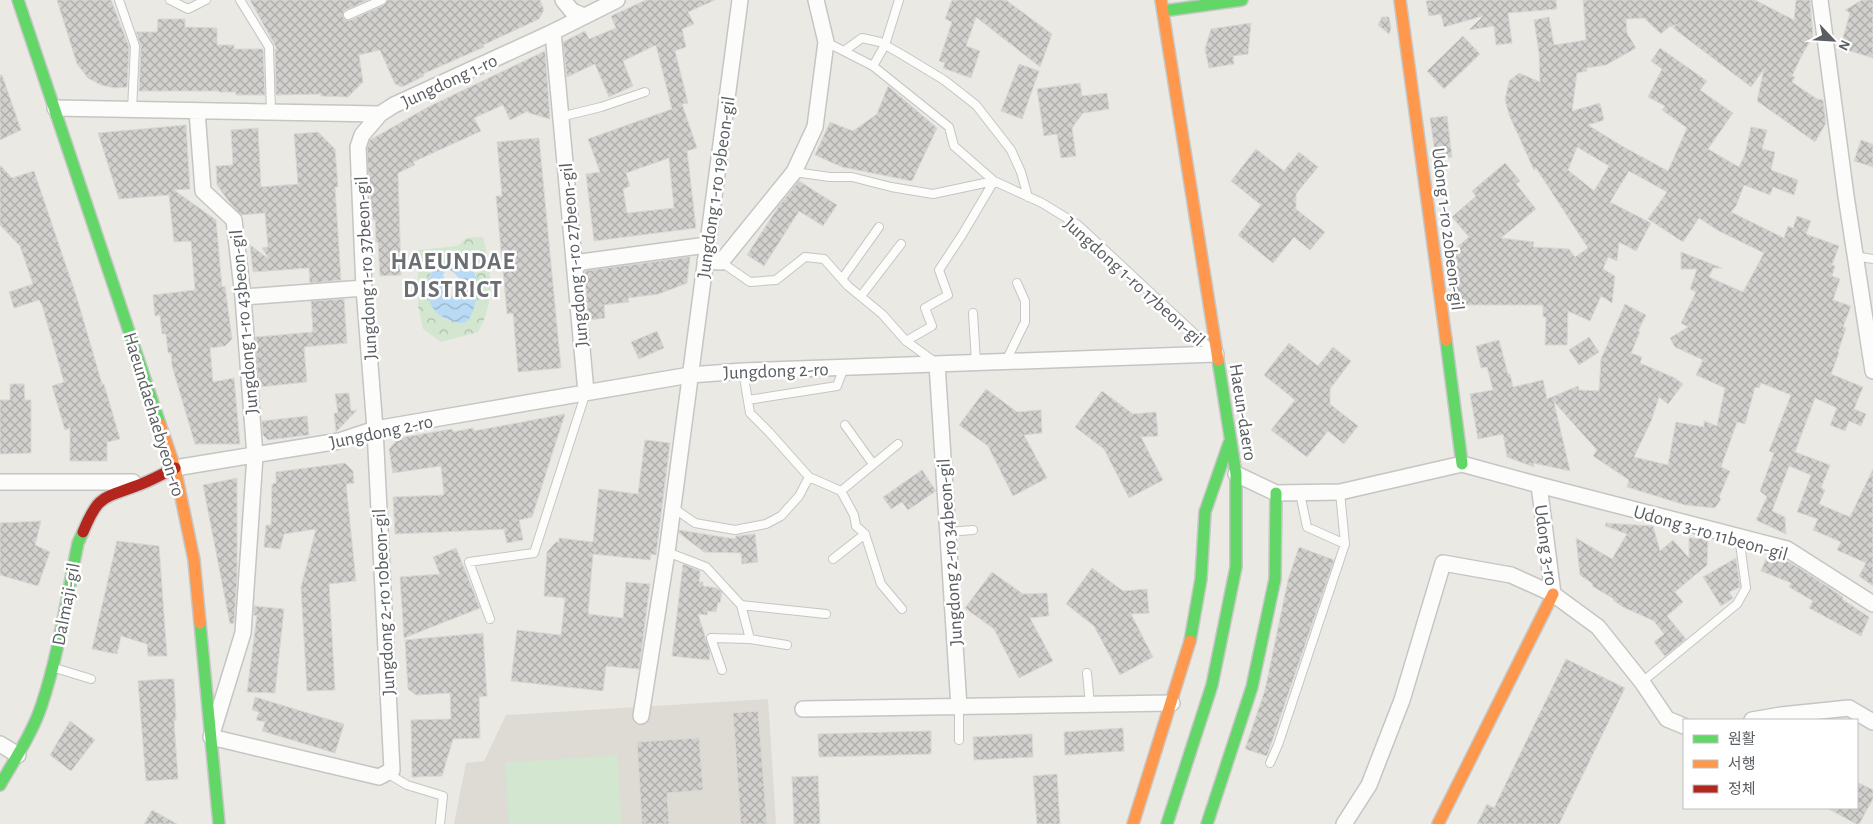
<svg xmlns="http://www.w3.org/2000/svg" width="1873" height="824" viewBox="0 0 1873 824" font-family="'Alegreya Sans','Noto Sans KR',sans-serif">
<defs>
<pattern id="forest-crowns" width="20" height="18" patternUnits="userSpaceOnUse" patternTransform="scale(1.25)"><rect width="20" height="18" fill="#d2e6d0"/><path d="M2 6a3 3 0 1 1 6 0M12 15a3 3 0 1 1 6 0" fill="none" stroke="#adbeac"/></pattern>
<pattern id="water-waves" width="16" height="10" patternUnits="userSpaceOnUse" patternTransform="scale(1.25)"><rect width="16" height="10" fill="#b8daf4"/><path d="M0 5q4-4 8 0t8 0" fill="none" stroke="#99b4c9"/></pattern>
<pattern id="building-cross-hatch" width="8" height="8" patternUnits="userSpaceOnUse" patternTransform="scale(1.25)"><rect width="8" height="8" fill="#d1d0cd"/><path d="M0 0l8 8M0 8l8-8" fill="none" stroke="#adacaa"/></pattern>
</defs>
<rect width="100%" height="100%" fill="#eae9e4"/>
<path fill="#dddbd4" d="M768 699 776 824H454L466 763 484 761 506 715Z"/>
<path fill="url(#forest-crowns)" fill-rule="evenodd" d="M483 237C492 268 495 304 478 332L441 342 423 329 418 305V250L458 246 466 238ZM438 262 475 271 478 294 471 315 457 323 443 318 434 310 429 278 431 271Z"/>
<path fill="#d2e6d0" d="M617 755 622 824H509L505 763Z"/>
<path fill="url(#water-waves)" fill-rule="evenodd" d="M446 260C462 261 475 264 477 282 478 287 479 292 477 297 475 303 473 314 469 319 464 325 458 323 452 321 444 318 437 315 433 308 422 292 428 265 446 260ZM448 269C458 273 468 289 460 299H455C446 292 445 284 443 274Z"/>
<path fill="url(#building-cross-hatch)" stroke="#d9d8d4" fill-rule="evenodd" d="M57 0H111L129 47 127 87 115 88 101 85 88 78 77 64Z
M250 0H368L344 11 343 17 348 21 384 5 388 0H540L544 10 539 19 483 45 484 47 423 74 424 76 402 87 395 84 380 50 359 55 363 82 348 97 321 96V94L276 95 275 49H277Z
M646 0H715L688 12 694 24 682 29 686 47 675 51 688 103 682 104 697 148 687 151 696 228 594 241 586 174 600 172 588 139 672 109 656 45 623 61 633 86 609 97 595 64 567 77 563 42 585 31 589 39 616 28 611 16ZM669 158 674 208 627 213 623 189 630 186 626 173Z
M952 0H1006L1052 34 1040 67 976 17 966 46 980 51 971 78 943 68 945 63 939 61 952 22 945 19Z
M1434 0H1556L1557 9 1508 13 1512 43 1496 45 1494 26 1469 30 1483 16 1444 27 1441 14 1429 16 1426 1Z
M1583 0H1755L1794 20 1796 0H1810L1813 36 1801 57 1792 76 1795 77 1792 82 1817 99 1823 100 1826 123 1815 142 1757 101 1764 69 1751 87 1673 28 1677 24 1671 27 1670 26 1661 34 1644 18 1626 19 1627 33 1636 48 1606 65 1586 68 1587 71 1577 73 1572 111 1600 103 1604 120 1588 125 1622 146 1668 171 1687 128 1662 110 1665 106 1648 97 1662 69 1651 61 1660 48 1707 81 1700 90 1733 113 1708 149 1739 167 1745 154 1751 127 1767 130 1762 149 1775 152 1771 170 1798 180 1794 195 1773 187 1770 195 1744 185 1736 206 1731 212 1784 238 1788 226 1793 228 1797 216 1811 221 1806 234 1839 246 1832 265 1835 266 1832 276 1840 279 1833 300 1851 306 1843 327 1846 328 1838 352 1839 353 1831 374 1863 387 1854 409 1866 414 1861 426 1849 421 1845 431 1830 425 1837 408 1815 398 1795 452 1830 465 1821 488 1825 490 1819 504 1850 517 1873 469V586L1859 576 1866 563 1837 550 1841 542 1813 530 1818 519 1797 512 1811 475 1789 466 1772 511 1785 517 1786 534 1756 520 1767 497 1760 491 1774 453 1769 451 1791 395 1761 383 1759 388 1755 387 1745 424 1737 422 1721 467 1730 471 1719 497 1721 499 1715 508 1685 505 1627 487 1629 480 1593 456 1597 450 1554 402 1570 471 1533 463 1534 467 1507 457 1503 434 1478 439 1470 394 1493 390 1487 367 1481 368 1476 346 1499 340 1508 374H1510L1513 387 1543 380 1547 399 1578 386 1579 390 1599 391 1601 359 1625 304 1646 315 1638 331 1640 332 1631 353 1642 357 1640 363 1675 378 1683 384 1668 404 1659 397 1651 421 1634 457 1668 465 1676 422 1704 427V421L1717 426 1725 388 1696 375 1703 360 1675 347 1670 338 1688 327 1681 323 1696 292 1690 289 1697 269H1681V252L1722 268H1713L1709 277 1743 292 1764 253 1717 230 1699 218 1683 242 1648 219 1667 192 1629 171 1610 202 1651 223 1636 251 1619 242 1617 261 1608 257 1603 269 1615 276 1612 303 1601 296 1590 321 1568 311 1567 345H1545L1546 317H1543V305H1458L1457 301 1455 302 1452 280 1458 279 1451 270 1449 254 1469 237 1452 217 1476 196 1472 191 1505 163 1520 181 1516 184 1536 209 1501 238 1534 242 1533 247 1569 249 1575 257 1588 248 1536 168 1534 170 1510 117 1505 100 1509 81 1519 73 1540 82 1539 53 1534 20 1549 17 1554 45 1586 40ZM1577 147 1609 166 1594 191 1568 170Z
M1862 0H1873V58L1840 48 1850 13 1845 10Z
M1382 17H1389L1391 28 1389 34 1378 25Z
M158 19H185V27L217 28V45H234V49H263L265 95H236V92H219V91H139L141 46 136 32H157Z
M1251 23 1248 54 1233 56 1234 64 1209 68 1205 49 1211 29Z
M1463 36 1480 54 1444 89 1427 71Z
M545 51 550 119 529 113 528 111 510 120 503 105 474 118 481 131 413 162 415 165 398 173 401 275 380 276 378 242H376L375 220H373L368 171 367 148 370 140 428 107Z
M1019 64 1039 71 1022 119 1001 111Z
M0 75H2L21 130 0 140Z
M1080 83 1082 96 1107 93 1109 109 1083 113 1072 128 1076 156 1061 158 1057 134 1044 136 1037 89Z
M888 86 937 128 912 181 842 167 815 155 830 122 853 131 877 114Z
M1447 116 1452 157 1436 159 1430 118Z
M186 125 190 189 174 190 216 220 222 287 225 286 232 339 225 346 210 348 213 382 234 378 240 444H195L172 366 171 353H168L166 334H162L160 315 155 316 153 295 195 290 191 241 174 242 169 195 119 199 98 133Z
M258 128 261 187 298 184 294 134 318 132 335 149 338 187H335L341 280 310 283 309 268 253 272 250 245 269 259 262 248 268 247 265 213 241 215 231 204 217 185 216 166 233 165 231 130Z
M539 138 561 368 518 372 513 313 507 314 496 196H502L497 142Z
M1861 140 1873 144V167L1854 161Z
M1256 149 1284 171 1299 152 1318 167 1296 194V209L1325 232 1310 250 1294 237 1273 263 1238 235 1261 205 1231 181Z
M0 165 12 178 34 171 77 298 102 384H104L120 439 107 442V461H70V428L65 430 52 386 64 382 42 305 39 300 14 308 9 292 33 284 20 246 0 225Z
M799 181 837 205 823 226 799 211 764 266 747 255 779 206Z
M690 257 687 283 659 294 628 298 629 302 604 305 605 318 589 320 584 271Z
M344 299 347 343 304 347 307 382 259 387 255 337 313 332 311 301Z
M657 331 664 348 639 359 631 342Z
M1589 337 1599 352 1579 365 1569 350Z
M1289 343 1318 366 1333 347 1351 361 1330 389V404L1358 426 1344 444 1328 431 1307 457 1271 430 1295 400 1264 375Z
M10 384H24L25 400H31V453L0 454V400H10Z
M986 389 1017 412 1041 410 1042 433 1024 435 1047 478 1013 496 988 446 959 425Z
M1102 391 1133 414 1156 412 1158 436 1141 437 1163 480 1129 498 1104 449 1075 427Z
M349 393 351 411 357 410 336 432 334 413H338L335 394Z
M565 414 532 517 519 520 523 540 507 543 504 530 507 529 395 534 393 497 444 495 441 466 393 473 389 449 399 438 452 429 453 432 473 428 474 431Z
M307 416 309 435 268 440 263 435 262 421Z
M645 440 670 443 656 555 651 554 650 560 593 554 588 614 623 618 626 582 650 584 639 669 606 666 603 691 511 681 517 630 561 635 565 598 544 596 547 552 556 542H559V538L593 542 599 489 638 494Z
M345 463 353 471 354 483 346 484 356 581 329 584 335 690 307 691 301 587 316 529 284 534 280 549 264 547 266 525H271L272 484 276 483V472Z
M922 470 936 491 908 510 902 502 891 509 883 497Z
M237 478V578L234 623 230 624 203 485Z
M41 521 35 545 50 552 38 586 0 575V523Z
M1606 523 1653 526 1660 551 1673 540 1689 558V538L1708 539 1707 565 1675 592 1683 602 1667 616 1686 639 1665 656 1654 642 1664 634 1654 621 1623 607 1613 600 1614 599 1592 586 1593 584 1580 575 1576 538 1612 559 1627 534 1605 526Z
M679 530 735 539 736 536 755 534 758 562 742 564 741 553 704 552 679 533Z
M117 541 159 546 167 656H148L147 644 121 636 117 654 92 649Z
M1299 547 1334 560 1267 756 1245 749 1265 690 1288 580Z
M456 548 480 608 404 638 400 577 440 574 433 557Z
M1768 554 1791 563 1813 577 1843 597 1842 599 1869 617 1861 636 1809 608 1813 601 1789 587 1791 583 1761 571Z
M1736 558 1740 587 1729 592 1733 598 1721 606 1703 577Z
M683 564 700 571 699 582H703V586L717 588 722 592 720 603 718 602 716 612 708 611 707 615 698 614 710 652 709 660 672 656Z
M1092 568 1123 591 1147 589 1149 613 1131 614 1153 657 1120 675 1094 626 1066 604Z
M992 572 1023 594 1047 593 1049 616 1030 618 1053 661 1019 678 994 629 965 608Z
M254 606 284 609 275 693 247 692 257 615 254 616Z
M483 633 487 696 479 697 480 738 453 739 442 776 412 777 411 720 451 719 450 693 416 695 408 689 405 640Z
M1566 659 1625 688 1559 824H1477L1487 804 1494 808Z
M164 679H174L176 720 174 721 178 779 146 781 138 681Z
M255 697 344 724 335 753 262 731 265 722 256 720 259 712 252 710Z
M758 711 767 824H741L733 713Z
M70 721 95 740 71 771 50 755Z
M1123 728 1124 751 1065 755 1064 732Z
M931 731V754L819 757 818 734Z
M1032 734 1033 757 974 760 973 737Z
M699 738 703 790 667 793 669 824H642L637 742Z
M1057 774 1060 824H1037L1033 776Z
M818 776 820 824H794L792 777Z
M1857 782 1873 790V799L1859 824H1856L1827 808H1857Z
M152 810 177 824H144Z"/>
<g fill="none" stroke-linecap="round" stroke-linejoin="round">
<g stroke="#c5c5c5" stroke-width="10">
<path id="lane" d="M119 0 135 46 132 110
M170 0 188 9 206 0
M240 0 269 47 271 113
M348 15 382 0
M826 42 873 66 949 127 954 146 994 181 962 235 939 270 948 295 925 308 932 326 906 341 935 362
M844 51 862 38 880 42 901 54 944 80 976 105 1011 150 1021 172 1028 197
M873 66 885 45 899 0
M560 117 601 107 645 92
M794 172 830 177H852L891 187 933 194 994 181 1042 203 1078 225 1211 349
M1855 256 1873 259
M721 262 750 282 776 280 805 257 824 259 848 286 882 314 906 341
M842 279 879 227
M861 296 901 244
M973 313 976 362
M1006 361 1025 322V301L1017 283
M743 371 750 413 769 432 809 477 841 491 854 515 856 526 865 534 881 584 902 609
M748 400 837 386 844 367
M845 425 873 464
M841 491 898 444
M1300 493 1307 527 1345 544
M672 507 695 523 735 530 766 524 781 516 799 496 809 477
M948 532 973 530
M667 552 706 567 741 605 826 614
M833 559 865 534
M741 605 750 639
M490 619 469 562 534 553 586 392
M55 668 91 679
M722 670 711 638 750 639 787 645
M1087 673 1090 705
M1642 682 1737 604 1746 588 1739 536
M959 707V740
M1270 763 1278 745 1345 544 1340 492
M387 773 407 785 443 796 440 824"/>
</g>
<g stroke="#c5c5c5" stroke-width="18">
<path id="street" d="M563 0 572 11 584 16
M1820 0 1846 196 1873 371
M553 32 586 392
M55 108 380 114 394 105 553 32 617 0
M197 111 203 191 234 220 243 297 255 456 243 633 211 737 379 777 392 770 375 429 364 288 358 147 362 135 380 114
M705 261 721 262 794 172 815 127 826 42 816 0
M574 263 707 245
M243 297 364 288
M937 364 959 707
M175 468 339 441 375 429 690 375 743 371 1216 354
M1236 474 1276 493 1340 492 1462 464 1539 485 1553 594
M0 482H133
M1539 485 1787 549 1873 604
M803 709 1172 703
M641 716 667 552 740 0
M1752 720 1781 715 1849 708 1873 722
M0 744 18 755
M1344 824 1369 785 1402 700 1443 563 1511 575 1553 594 1598 627 1642 682 1667 719 1684 726"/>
</g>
<g stroke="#c6c7c6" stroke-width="14">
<path id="fast" d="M18 0 160 424
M1163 11 1242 0
M1446 340 1462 464
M200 623 219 824
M1190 641 1201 579 1205 512 1229 443
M0 785C15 759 33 732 42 704 59 653 67 596 78 543L83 532
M1167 824 1212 685 1236 567V474L1218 360
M1207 824 1252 687 1275 579 1276 493"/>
</g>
<g stroke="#c6c7c6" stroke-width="14">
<path id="slow" d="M1161 0 1218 360
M1400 0 1446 340
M160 424 175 468 194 560 200 623
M1133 824 1190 641
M1438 824 1553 594"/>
</g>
<g stroke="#c6c7c6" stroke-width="14">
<path id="jam" d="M83 532C98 496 101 499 136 486 149 482 162 474 175 468"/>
</g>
<use href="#lane" stroke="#fcfcfb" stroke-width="8"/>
<use href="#street" stroke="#fcfcfb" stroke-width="15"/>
<use href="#fast" stroke="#63d668" stroke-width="11"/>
<use href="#slow" stroke="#ff974d" stroke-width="11"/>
<use href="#jam" stroke="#b3261e" stroke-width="11"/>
</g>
<g text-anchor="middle" stroke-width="5" stroke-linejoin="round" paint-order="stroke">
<g font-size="19" fill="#5a5e62" stroke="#fff">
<text transform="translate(449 80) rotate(-25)" y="7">Jungdong 1-ro</text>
<text transform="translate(715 187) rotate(-82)" y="7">Jungdong 1-ro 19beon-gil</text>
<text transform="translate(1449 229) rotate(83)" y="7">Udong 1-ro 20beon-gil</text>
<text transform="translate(573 255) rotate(-95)" y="7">Jungdong 1-ro 27beon-gil</text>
<text transform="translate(365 268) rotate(-93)" y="7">Jungdong 1-ro 37beon-gil</text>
<text transform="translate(1135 281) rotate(42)" y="7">Jungdong 1-ro 17beon-gil</text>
<text transform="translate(243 322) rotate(-95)" y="7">Jungdong 1-ro 43beon-gil</text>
<text transform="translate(776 370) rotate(-2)" y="7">Jungdong 2-ro</text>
<text transform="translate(1244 412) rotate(81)" y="7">Haeun-daero</text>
<text transform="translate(155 414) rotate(73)" y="7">Haeundaehaebyeon-ro</text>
<text transform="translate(381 431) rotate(-12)" y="7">Jungdong 2-ro</text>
<text transform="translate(1711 532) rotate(16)" y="7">Udong 3-ro 11beon-gil</text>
<text transform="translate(1547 545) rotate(82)" y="7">Udong 3-ro</text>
<text transform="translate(949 552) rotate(-94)" y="7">Jungdong 2-ro 34beon-gil</text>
<text transform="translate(383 602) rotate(-93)" y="7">Jungdong 2-ro 10beon-gil</text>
<text transform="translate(65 604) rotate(-79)" y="7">Dalmaji-gil</text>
</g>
<g font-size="24" font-weight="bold" letter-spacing="1" fill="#6b6f74" stroke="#fff">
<text x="453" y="269">HAEUNDAE<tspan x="453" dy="28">DISTRICT</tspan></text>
</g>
</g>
<rect x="1683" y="719" width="175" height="90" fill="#ffffff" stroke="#bdbfc0"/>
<rect x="1693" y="735" width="25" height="8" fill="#63d668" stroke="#bdbfc0"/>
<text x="1728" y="744" font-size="15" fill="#5a5e62">원활</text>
<rect x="1693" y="760" width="25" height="8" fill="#ff974d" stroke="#bdbfc0"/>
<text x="1728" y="769" font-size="15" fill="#5a5e62">서행</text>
<rect x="1693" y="785" width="25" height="8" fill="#b3261e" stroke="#bdbfc0"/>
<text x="1728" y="794" font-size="15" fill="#5a5e62">정체</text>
<g transform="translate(1833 40) rotate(115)" stroke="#ffffff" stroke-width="4" paint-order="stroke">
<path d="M0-4L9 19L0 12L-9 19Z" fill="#5a5e62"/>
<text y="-8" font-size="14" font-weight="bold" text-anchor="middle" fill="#5a5e62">N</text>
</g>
</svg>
